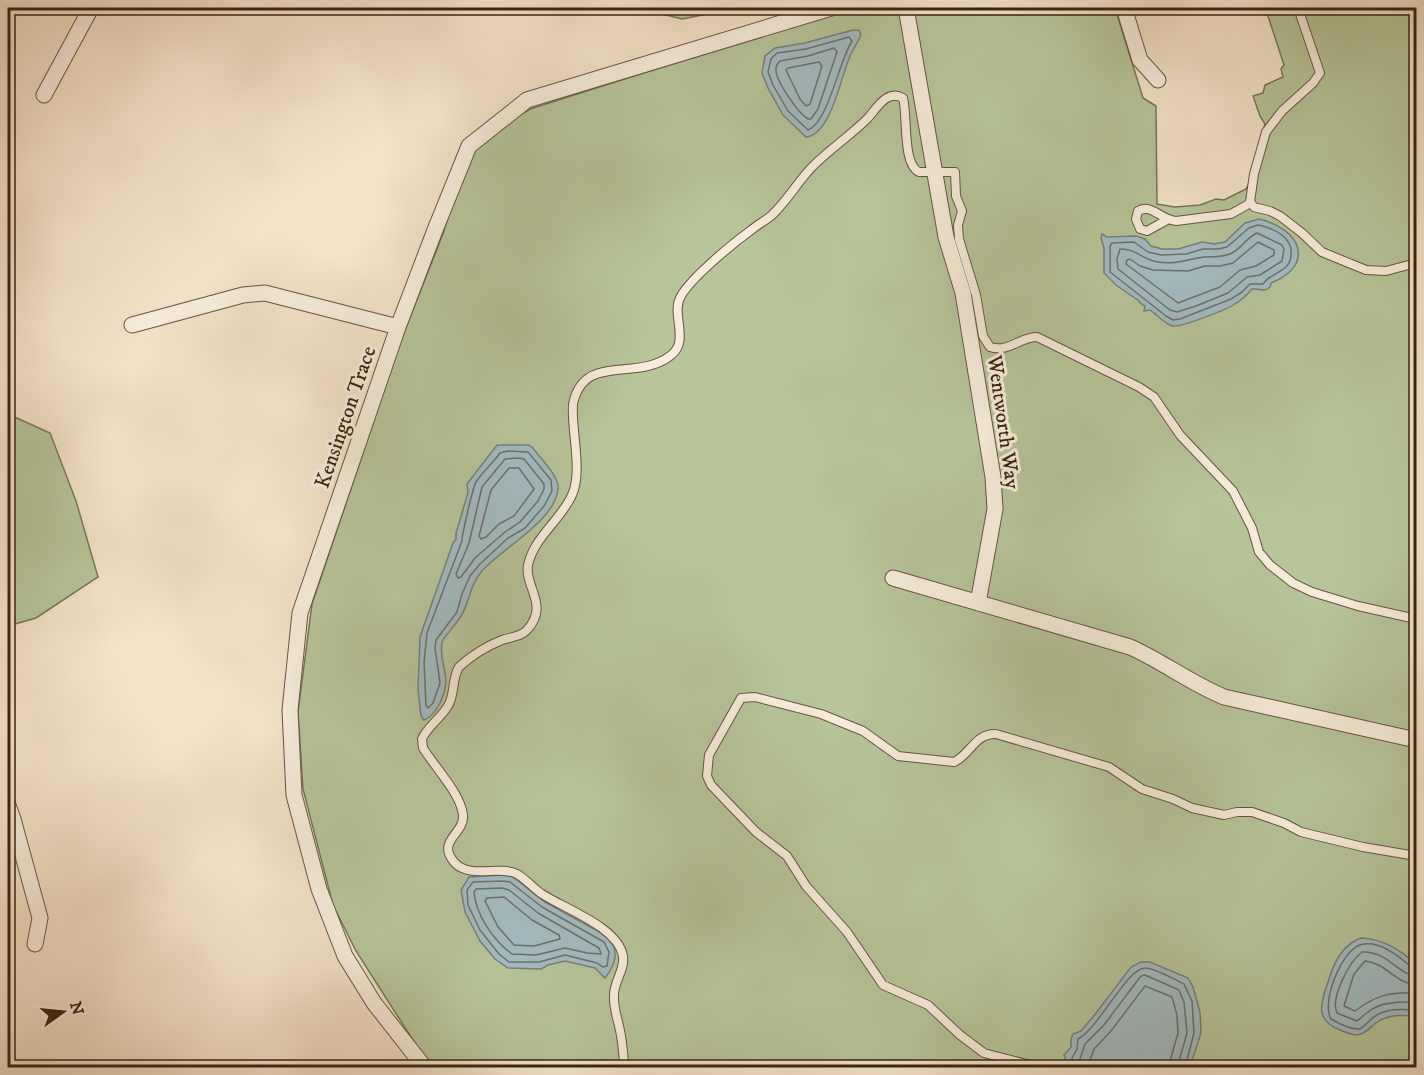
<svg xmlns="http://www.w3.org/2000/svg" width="1424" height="1075" viewBox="0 0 1424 1075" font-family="'IM FELL DW Pica',serif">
<rect width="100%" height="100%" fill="#f4e3c8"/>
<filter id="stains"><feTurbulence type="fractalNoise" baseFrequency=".00333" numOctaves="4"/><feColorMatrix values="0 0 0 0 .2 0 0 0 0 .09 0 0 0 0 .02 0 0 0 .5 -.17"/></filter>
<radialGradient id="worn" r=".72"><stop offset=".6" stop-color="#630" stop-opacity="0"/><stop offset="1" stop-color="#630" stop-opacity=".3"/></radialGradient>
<path fill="#b7c599" stroke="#777556" stroke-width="1.5" d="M638 8H739L682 19Z
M848 8H1115L1143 98 1156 106 1157 204 1175 207 1200 205 1216 199 1224 200 1246 189 1250 181 1265 124 1260 116 1253 96 1263 93 1265 85 1283 77 1281 69 1284 65 1268 16 1253 8H1416V1067L434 1068 418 1048 356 951 333 905 303 789 298 712 312 604 400 343 444 231 469 146 530 109Z
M8 414 50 433 76 501 98 577 36 618 8 626Z"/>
<path fill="#a2bbc1" stroke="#777f7b" stroke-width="1.5" d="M853 30H859L861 35C858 42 853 49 850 56 841 76 831 135 806 137L783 115 768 88 762 73 765 56 775 48 805 43Z
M1259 219C1301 229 1316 265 1271 283L1270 287C1263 293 1260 288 1252 289 1247 295 1242 300 1235 304 1226 310 1182 327 1173 326 1164 324 1158 315 1150 310L1144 311 1145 306 1140 303 1139 301 1116 285 1104 273V248L1101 238 1102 234 1107 237 1136 236 1145 239 1151 246 1162 249H1178L1202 242 1214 244 1225 242 1245 223Z
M497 445H528L532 447C539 457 560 477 558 489 555 521 502 548 482 571 469 586 470 602 461 616 455 626 447 633 442 642 438 665 454 675 440 703 436 711 432 717 424 720L421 716 418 689 420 637 453 543 456 539V533L468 493 467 484Z
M503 875 513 877 545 902 607 936C620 951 616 964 605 978L595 968 565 961 548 965 541 969 508 968 495 959 480 941 465 912 461 890 469 877Z
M1361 938C1384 939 1400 950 1416 964V1016C1403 1015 1388 1014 1376 1023 1370 1027 1366 1034 1357 1035 1352 1035 1345 1032 1340 1030 1311 1019 1323 998 1330 976 1335 960 1345 944 1361 938Z
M1141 962H1150L1188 978 1193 987 1200 1012 1201 1033 1190 1067H1068L1064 1055 1071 1047V1039L1073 1034 1081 1031 1093 1017 1131 967Z"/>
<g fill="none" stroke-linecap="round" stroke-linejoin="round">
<path stroke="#6c706a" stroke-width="1.5" d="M849 37 852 41C839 61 828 123 808 130L788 111 773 85 768 72 771 59 777 53 806 49Z
M834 48 837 52 818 109 811 119H808C798 113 775 80 776 69 776 65 778 63 780 61L808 56Z
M819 62 822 66 810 104 806 106 800 99 786 70 788 68Z
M1258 225C1273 228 1293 237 1291 254 1291 259 1289 264 1286 267 1278 274 1268 276 1263 284H1250L1242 292 1231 299 1180 319 1173 320 1166 316 1110 272V246L1112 243 1134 242 1148 252 1161 255 1186 254 1203 249H1218L1227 247 1249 228Z
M1257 233 1282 245 1284 249 1282 261 1260 275 1247 277 1228 293 1196 306 1177 312 1170 310 1118 269 1117 259 1120 249C1135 248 1143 260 1158 262 1176 265 1188 259 1204 257 1214 256 1223 258 1232 253 1242 248 1247 237 1257 233Z
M1258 242 1274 250V255L1256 266 1240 270 1220 287 1178 303 1126 264 1127 260 1130 259 1140 266 1153 270 1188 271 1205 266H1220L1233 263Z
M507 451 528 452 551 480 552 491 544 506 525 528 508 538 480 564 470 576 462 594 457 612 436 640 435 648 440 683 433 703 428 708 426 705 424 663 427 633 462 541C462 534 473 487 476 482 483 471 493 463 500 453Z
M518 458 524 459 544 484V489L538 501 520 522 505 532 475 558 461 577 458 578 456 574 469 543 482 487 505 459Z
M509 468H519L534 489 514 516 499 524 486 537 481 539 479 536 491 490Z
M503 881 510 882 542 907 604 942 609 952 607 966 603 967 597 963 565 955 539 962H509L499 954 480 930 468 905 467 890 473 882Z
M502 888 509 890 538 913 599 948 601 954 587 953 565 948 536 955 512 954C493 940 476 915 474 892L476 889Z
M504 897 532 920 559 935 560 939 534 946 514 945 498 927 485 901 487 898Z
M1416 968 1411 967C1399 956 1378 939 1360 945 1341 951 1321 1003 1331 1019 1338 1023 1351 1030 1359 1029 1365 1027 1369 1020 1374 1017 1386 1008 1402 1009 1416 1010
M1416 976C1397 974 1388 951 1362 952 1349 962 1330 998 1337 1013L1357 1021C1361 1018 1364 1015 1368 1012 1381 1001 1401 1002 1416 1002
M1416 985C1397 984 1386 963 1365 961L1354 974 1344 1006 1355 1011C1376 995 1390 992 1416 993
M1073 1068 1072 1058 1077 1049 1078 1039C1099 1028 1127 968 1145 968 1155 968 1173 979 1184 984L1192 1001 1194 1033 1185 1068
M1081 1068 1080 1059 1085 1044 1104 1025 1137 981 1141 976 1145 975 1179 990 1184 1002 1187 1033 1177 1068
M1090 1068V1060L1094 1049 1111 1031 1145 986 1172 997 1177 1015 1178 1033 1168 1068"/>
<g stroke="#665440" stroke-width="10">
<path id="service" d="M1250 202 1254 207 1270 211 1280 216 1302 233 1322 252 1366 270 1386 271 1416 263
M1167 220 1147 231 1140 229 1136 219 1138 211C1151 203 1161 220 1176 221L1231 214 1247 205 1250 202 1254 174 1266 132 1282 111 1313 83 1320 73 1298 8
M625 1068C623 1057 623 1046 621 1036 619 1022 613 1009 614 995 614 981 625 970 623 956 618 927 565 909 542 894 533 888 526 879 517 874 499 865 470 879 455 863 435 841 465 834 463 815 461 794 434 766 423 748L422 739C428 725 442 718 449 704 455 692 452 678 459 667 471 656 487 646 502 640 510 637 521 637 527 630 550 605 524 587 528 565 534 537 561 520 572 495 583 471 571 431 573 404 584 352 636 382 670 356 691 341 670 314 681 296 691 278 732 244 750 231 757 225 765 221 772 215 788 200 798 181 813 166 830 149 851 135 868 118 877 108 887 89 903 98 908 116 902 164 919 172H955L956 196 962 211 958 225 959 239 976 295 983 336 990 347C1008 353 1020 337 1037 337L1139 387 1154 397 1180 435 1233 491 1252 528 1259 552 1270 565 1293 583 1312 592 1358 606 1416 619
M1042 1068 984 1053 960 1035 928 1005 883 985 847 932 806 886 787 856 756 832 711 785 707 776 709 755 741 698 755 697 821 714 863 731 898 756 954 762C970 755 975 733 996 734L1109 767 1142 789 1173 799 1192 808 1224 815 1237 812H1252L1284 823 1301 832 1363 847 1416 856"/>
</g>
<g stroke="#665440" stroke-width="17">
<path id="minor" d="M906 8 946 237 963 293 993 477 995 509 978 603
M1124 8 1140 60 1158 80
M44 95 91 8
M132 325 243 295 265 293 398 327
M893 578 1130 647C1162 661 1190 683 1224 697L1416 740
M8 805 13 819 40 918 35 944
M425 1068 374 1003 345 956 319 889 294 795 290 710 300 613 398 327 435 230 469 146 527 100 831 8"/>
</g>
<use href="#service" stroke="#f8eddb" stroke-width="8"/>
<use href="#minor" stroke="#f8eddb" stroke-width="15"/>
</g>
<g text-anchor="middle" stroke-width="6" stroke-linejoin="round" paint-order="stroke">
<g font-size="21" fill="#372513" stroke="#f8eddb">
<text transform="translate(345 417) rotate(-71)" y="7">Kensington Trace</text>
<text transform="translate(1004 422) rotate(82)" y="7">Wentworth Way</text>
</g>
</g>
<rect width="1424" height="1075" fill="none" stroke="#f4e3c8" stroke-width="30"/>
<rect x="9" y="9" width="1406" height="1057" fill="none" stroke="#372513" stroke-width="3"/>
<rect x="15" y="15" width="1394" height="1045" fill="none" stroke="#372513" stroke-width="1.5"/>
<g transform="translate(63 1012) rotate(75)" stroke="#f8eddb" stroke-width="4.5" paint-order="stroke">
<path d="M0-4.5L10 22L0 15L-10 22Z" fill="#372513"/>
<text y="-9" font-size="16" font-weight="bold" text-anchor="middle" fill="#372513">N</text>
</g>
<rect width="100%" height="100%" filter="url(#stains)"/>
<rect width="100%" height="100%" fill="url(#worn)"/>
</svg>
